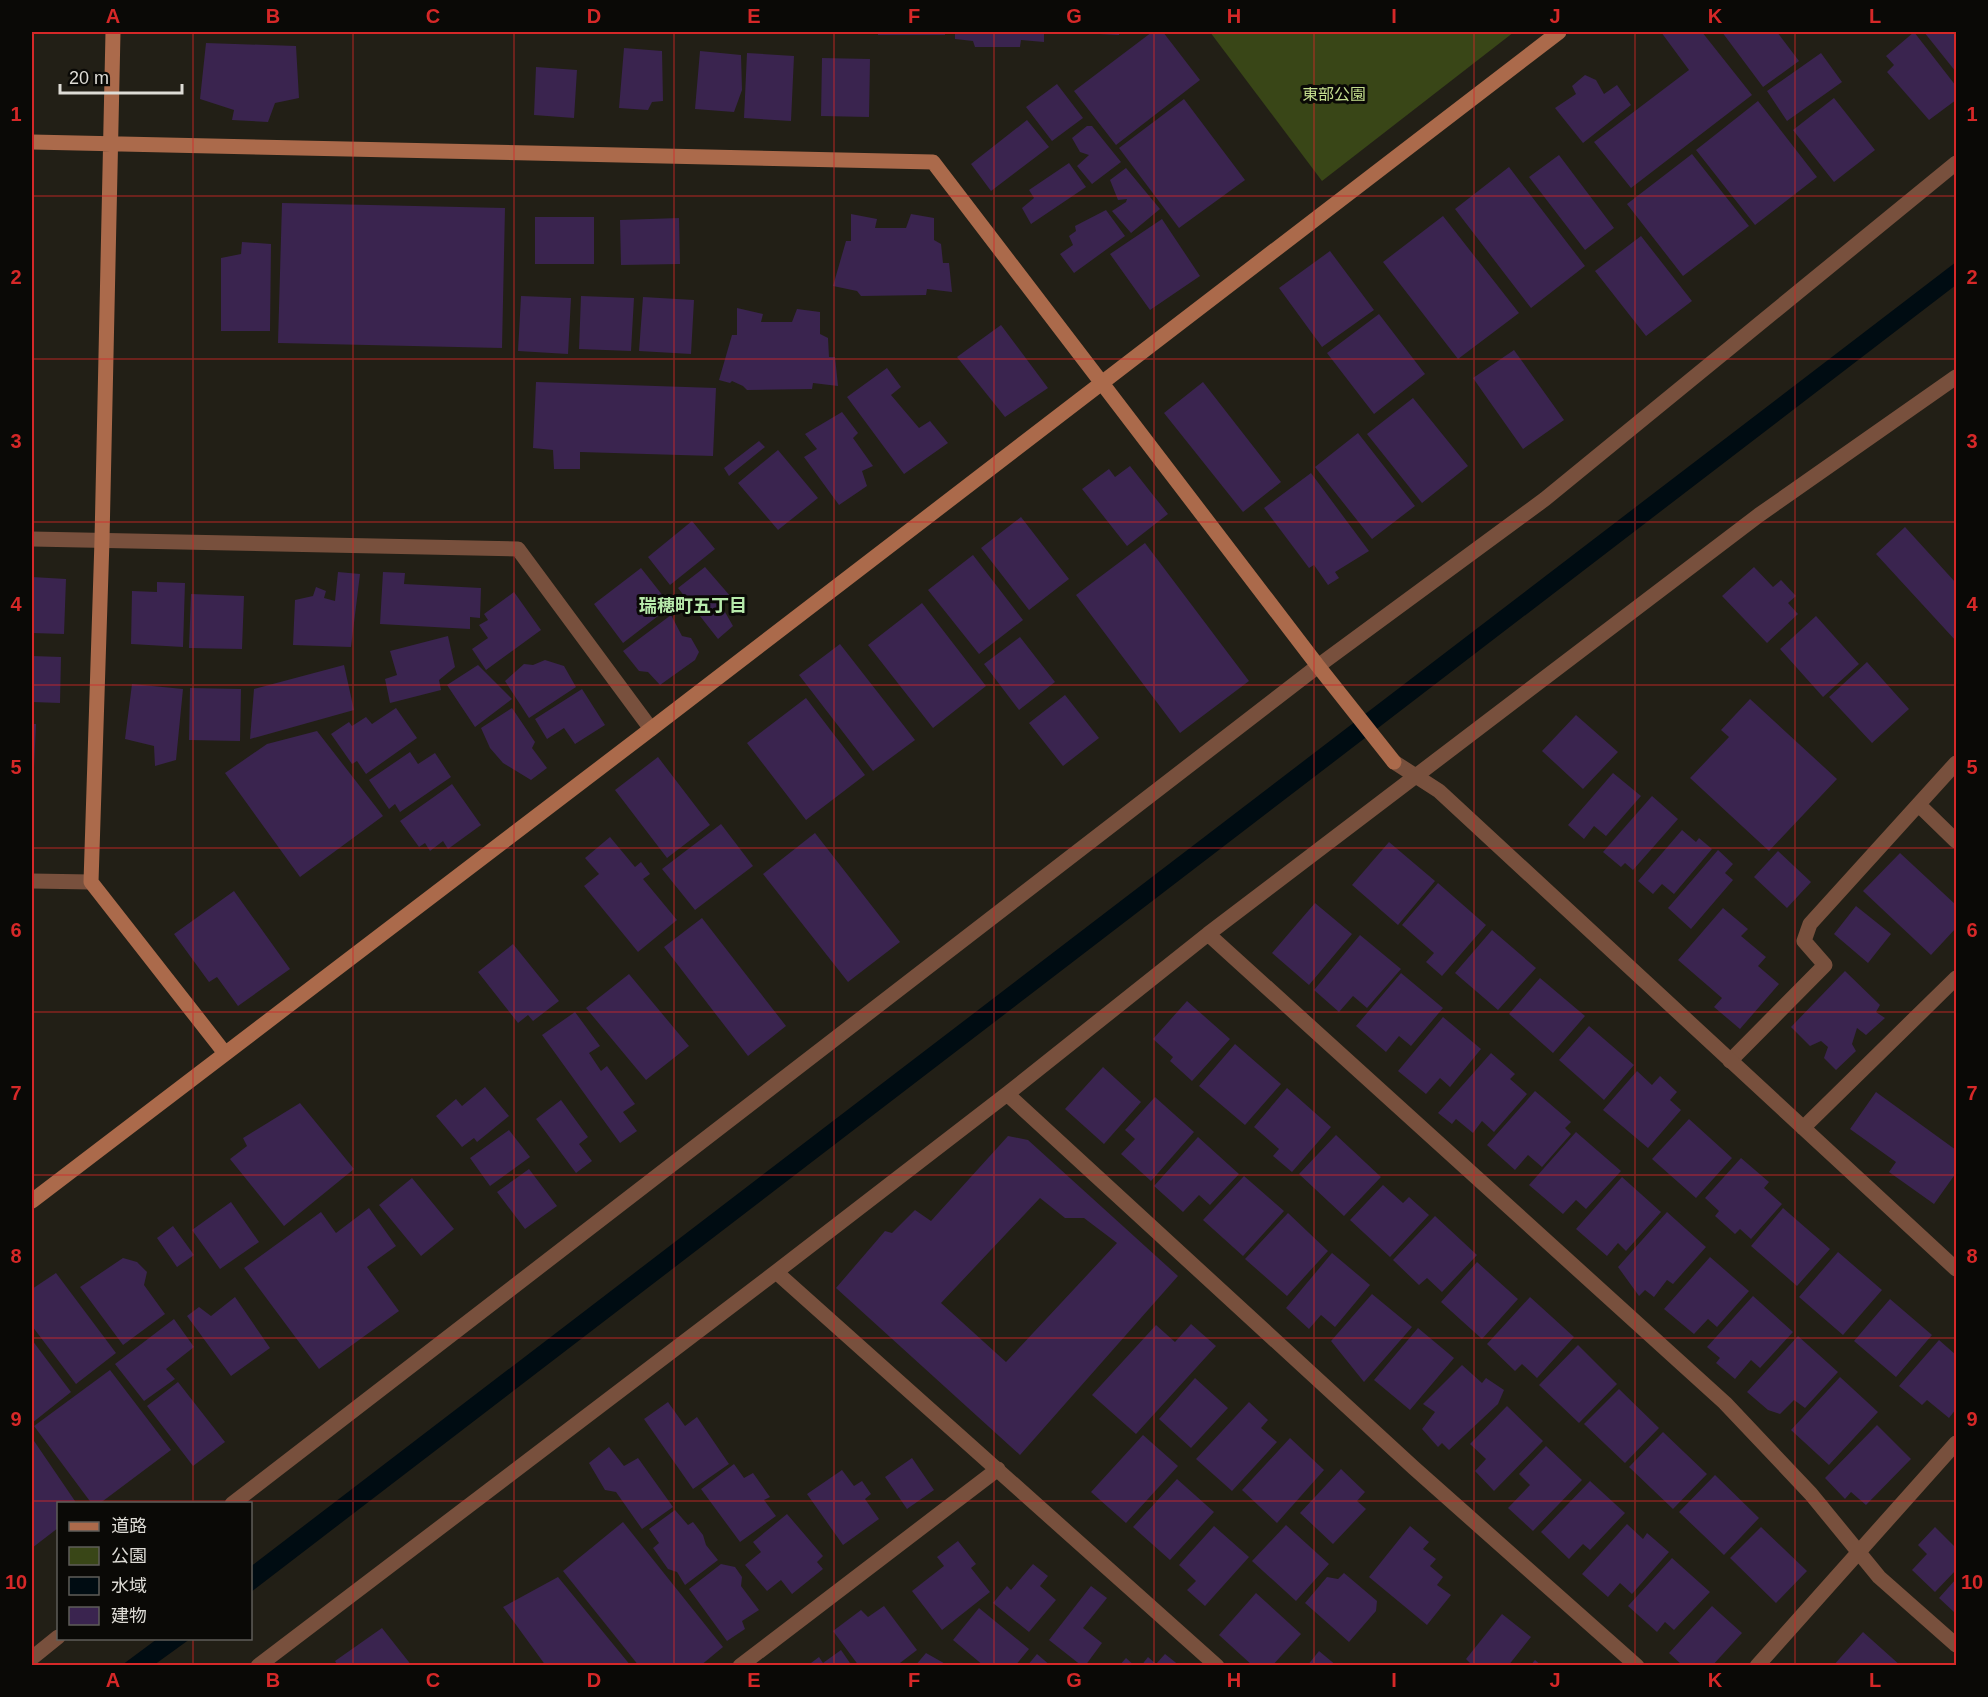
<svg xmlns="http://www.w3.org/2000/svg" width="1988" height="1697" viewBox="0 0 1988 1697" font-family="Helvetica,'Noto Sans JP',sans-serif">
<rect width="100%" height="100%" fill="#221f16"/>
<path fill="#394617" d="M1210 32H1514L1322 181Z"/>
<path fill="#000c12" d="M1956 262V285L251 1592 250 1567Z
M157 1639H190L154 1665H122Z"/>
<path fill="#3a244f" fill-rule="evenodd" d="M878 32H945V35H878Z
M955 32H1044V42L1021 40 1020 47H975L973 41 955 39Z
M1080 32H1119V35L1079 33Z
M1152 32H1163L1200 80 1116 145 1074 91Z
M1661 32H1702L1752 95 1631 188 1594 142 1689 70Z
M1722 32H1777L1799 61 1763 87Z
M1914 32 1956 86V100L1929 120 1887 72 1894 65 1886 56Z
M1924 32H1956V72Z
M206 43 296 46 299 98 275 103 268 122 232 120 234 110 200 99Z
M624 48 662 51 663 101 652 102 648 110 619 108Z
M700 51 741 55 742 90 734 112 695 109Z
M747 53 794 56 791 121 744 118Z
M1821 53 1842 82 1787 121 1767 91Z
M822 58 870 59 869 117 821 116Z
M536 67 577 70 574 118 534 115Z
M1585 75 1596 80 1604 94 1617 85 1631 105 1583 143 1555 108 1576 94 1572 86Z
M1057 84 1083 118 1052 141 1026 107Z
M1834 98 1875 150 1834 182 1793 130Z
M1184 99 1245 180 1179 228 1119 148Z
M1758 101 1817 177 1755 225 1696 150Z
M1027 120 1049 147 991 191 971 164Z
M1087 126H1092L1121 162 1092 184 1077 166 1089 155 1080 152 1072 138Z
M1692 154 1749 226 1683 276 1627 204Z
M1559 155 1614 228 1585 250 1529 177Z
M1069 163 1086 187 1031 224 1022 208 1034 198 1029 190Z
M1509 167 1585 266 1531 308 1455 209Z
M1126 168 1160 209 1131 233 1112 211 1126 202 1127 199 1118 200 1110 180Z
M282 203 505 208 502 348 278 343Z
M1106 210 1125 236 1074 273 1060 254 1073 245 1069 236 1076 231 1075 226Z
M851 214 877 219 875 228H906L911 214 934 218V240L941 244 943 263H949L952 292 927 289 926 295 861 296 857 291 833 286 846 241H851Z
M1443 216 1519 313 1458 359 1383 262Z
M535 217H594V264H535Z
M679 218 680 264 621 265 620 220Z
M1162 219 1200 276 1150 310 1110 254Z
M1641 236 1692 301 1646 336 1595 271Z
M242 242 271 244 270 331H221V258L241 254Z
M1330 251 1374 310 1322 347 1279 288Z
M521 296 571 298 568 354 518 351Z
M581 296 634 298 631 351 579 349Z
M643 297 694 300 691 354 639 351Z
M737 308 763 314 761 322H792L797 309 820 312V334L828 338 829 357H835L838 386 813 383 812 389 747 390 743 386 732 381 730 383 719 380 732 335H737Z
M1379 314 1425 374 1374 414 1327 353Z
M1001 325 1048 388 1005 417 957 357Z
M1514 350 1564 420 1523 449 1473 378Z
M887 368 901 387 891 395 919 428 930 421 948 443 904 474 847 397Z
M536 382 716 388 713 456 580 452V469H554L553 450 533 448Z
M1203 382 1281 482 1243 512 1164 413Z
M1413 398 1468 466 1422 503 1367 434Z
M842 412 858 433 853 438 873 466 862 471 867 486 839 505 804 457 817 449 805 434Z
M1358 433 1415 506 1372 539 1315 467Z
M759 441 765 447 729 476 724 468Z
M778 450 818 498 778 530 738 483Z
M1130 466 1168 514 1127 546 1082 489 1109 469 1115 477Z
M1311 473 1369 551 1335 572 1339 578 1328 585 1314 565 1309 568 1264 508Z
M1021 517 1069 579 1029 610 981 548Z
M692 521 715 549 670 585 648 557Z
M1905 527 1956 583V641L1876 554Z
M1145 543 1249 681 1180 733 1076 595Z
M973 555 1023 620 979 654 928 590Z
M705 567 731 597 721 605 733 626 718 639 678 588Z
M1754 567 1773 587 1781 580 1796 596 1788 603 1798 614 1767 643 1722 596Z
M641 568 671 606 623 643 594 604Z
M338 572 360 574 351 647 293 645 295 600 313 596 316 587 326 591 324 598 335 601Z
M383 572 405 573 404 584 481 588 480 618 470 617V629L380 624Z
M32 577 66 579 64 634 32 633Z
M157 582 185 583 183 647 131 644 132 591 157 592Z
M514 592 541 630 486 670 472 649 488 638 479 625 488 620 484 614Z
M191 594 244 596 242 649 189 648Z
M922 603 986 686 933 728 868 645Z
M671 615 682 636 691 638 699 652 695 660 660 685 648 672 639 671 623 651Z
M1816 616 1859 664 1823 697 1780 649Z
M448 636 455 667 439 680 441 690 390 703 385 679 397 675 390 651Z
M1020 637 1055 682 1019 710 984 664Z
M840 644 915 740 873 771 799 675Z
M32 656 61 657 60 703 32 702Z
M545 660 564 666 576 687 529 718 505 681 524 664 533 665Z
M1867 662 1909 709 1872 743 1829 697Z
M344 665 354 710 250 739 254 689Z
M478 665 512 699 475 727 447 685Z
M132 684 183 689 176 760 155 766 154 746 125 739Z
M190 688 241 689 240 741 189 740Z
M582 689 605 725 575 744 564 728 547 739 535 719Z
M1065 695 1099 738 1063 766 1029 723Z
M806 698 865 775 806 820 747 743Z
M1750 699 1837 779 1769 851 1690 778 1729 737 1721 730Z
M396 708 417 738 366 774 357 761 352 764 331 734 349 722 352 726 366 717 372 724Z
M512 708 535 742 532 748 547 768 531 780 503 763 490 748 481 728Z
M1576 715 1618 752 1583 789 1542 751Z
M32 724H36L34 768H32Z
M317 731 383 816 300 877 225 773 267 744Z
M410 752 418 764 435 753 451 777 400 812 395 804 389 809 369 780Z
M658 757 710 825 667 858 615 790Z
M1613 773 1641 796 1606 836 1594 826 1584 839 1568 825Z
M452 784 481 825 448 849 443 841 430 851 425 843 419 847 400 821Z
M1652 796 1678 819 1633 870 1625 863 1621 867 1603 852Z
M721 824 753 866 695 910 662 869Z
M1682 830 1696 842 1699 838 1712 849 1674 894 1662 884 1653 894 1638 881Z
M815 833 900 942 848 982 763 874Z
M610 837 635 867 641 862 650 874 643 879 677 920 638 952 584 886 599 874 585 858Z
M1389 842 1435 881 1398 925 1352 885Z
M1718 850 1733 864 1725 873 1733 880 1691 929 1668 908Z
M1778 851 1811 882 1787 908 1754 877Z
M1900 853 1956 905V928L1931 955 1863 891Z
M1438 883 1486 925 1442 976 1426 962 1434 953 1402 925Z
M234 891 290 969 238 1006 217 977 209 982 174 934Z
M1315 903 1352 934 1309 985 1272 953Z
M1856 906 1891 934 1868 963 1834 934Z
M1723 908 1748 929 1741 936 1766 957 1758 966 1779 984 1740 1029 1714 1007 1722 998 1678 960Z
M702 918 786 1026 748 1056 664 947Z
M1492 930 1536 968 1498 1010 1455 973Z
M1360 935 1401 969 1367 1008 1353 996 1339 1012 1314 990Z
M513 944 559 1001 533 1021 528 1015 518 1023 478 972Z
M1845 971 1880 1005 1876 1012 1885 1018 1866 1035 1857 1028 1852 1044 1856 1051 1836 1070 1824 1058 1828 1047 1821 1041 1810 1046 1791 1027Z
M1401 973 1443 1008 1411 1046 1399 1036 1386 1052 1356 1026Z
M629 974 689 1046 646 1080 586 1008Z
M1540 978 1585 1016 1553 1053 1509 1014Z
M1187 1001 1230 1039 1192 1081 1170 1061 1173 1057 1153 1039Z
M575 1012 600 1046 589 1053 601 1071 607 1066 635 1104 623 1112 637 1131 620 1143 542 1035Z
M1443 1017 1481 1049 1450 1087 1440 1078 1426 1094 1398 1071Z
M1589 1026 1634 1065 1604 1100 1559 1060Z
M1235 1044 1281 1084 1245 1125 1199 1086Z
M1491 1053 1515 1074 1510 1079 1527 1094 1494 1132 1482 1121 1473 1133 1456 1119 1452 1124 1438 1113Z
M1103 1067 1141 1102 1104 1144 1065 1109Z
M1637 1071 1652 1085 1660 1076 1677 1092 1670 1100 1681 1110 1648 1148 1603 1110Z
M485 1087 509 1116 477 1142 474 1138 462 1147 436 1116 456 1099 462 1106Z
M1287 1088 1331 1127 1292 1172 1273 1156 1279 1149 1254 1127Z
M1535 1091 1571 1122 1565 1128 1571 1134 1542 1167 1528 1155 1515 1170 1487 1145Z
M1876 1092 1956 1150V1173L1934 1204 1889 1172 1896 1162 1850 1129Z
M1155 1097 1194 1132 1151 1181 1121 1154 1135 1139 1125 1130Z
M561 1100 588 1137 579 1144 592 1161 576 1173 536 1119Z
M300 1103 354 1169 284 1226 230 1159 247 1146 243 1138Z
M1689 1119 1732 1158 1696 1198 1652 1159Z
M509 1130 530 1157 490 1186 470 1158Z
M1576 1132 1621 1171 1586 1209 1576 1200 1563 1214 1529 1185Z
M1336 1135 1381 1177 1344 1216 1299 1174Z
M1008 1136 1028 1140 1178 1276 1020 1455 836 1288 885 1231 892 1233 915 1210 931 1221ZM1040 1198 1065 1218H1084L1117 1243 1006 1362 941 1303Z
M1198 1137 1239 1174 1210 1205 1199 1195 1183 1212 1154 1186Z
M1741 1158 1769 1182 1764 1188 1782 1204 1751 1239 1740 1229 1735 1234 1715 1216 1719 1211 1705 1198Z
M529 1169 557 1206 525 1229 497 1192Z
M1244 1176 1284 1211 1243 1256 1203 1220Z
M1622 1177 1661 1212 1626 1251 1618 1243 1607 1256 1576 1229Z
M412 1178 454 1229 421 1256 379 1205Z
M1383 1185 1403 1203 1409 1197 1429 1215 1390 1257 1350 1220Z
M231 1202 259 1242 220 1269 192 1230Z
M369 1208 396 1246 367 1267 399 1311 319 1369 244 1268 321 1212 336 1233Z
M1783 1208 1830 1249 1797 1286 1751 1246Z
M1667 1212 1706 1247 1673 1284 1667 1280 1654 1297 1645 1290 1639 1296 1618 1267Z
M1288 1213 1328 1251 1287 1296 1245 1259Z
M1435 1216 1477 1255 1442 1292 1427 1278 1419 1285 1393 1260Z
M173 1226 194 1255 177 1267 157 1238Z
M1838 1252 1882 1290 1843 1335 1799 1297Z
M1332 1253 1370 1285 1335 1327 1321 1315 1309 1329 1286 1308Z
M1710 1257 1749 1291 1717 1327 1708 1319 1694 1334 1664 1309Z
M123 1258 137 1262 147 1272 144 1285 165 1314 123 1345 80 1287Z
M1477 1262 1518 1299 1482 1339 1441 1302Z
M56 1273 116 1353 76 1384 32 1326V1289Z
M1372 1294 1412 1327 1364 1382 1331 1341Z
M1753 1296 1793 1332 1760 1368 1751 1360 1735 1379 1716 1363 1720 1358 1707 1347Z
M235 1297 270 1348 231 1376 187 1316 199 1307 211 1316Z
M1530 1297 1574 1337 1537 1378 1522 1364 1515 1371 1487 1344Z
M1890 1299 1932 1335 1896 1377 1854 1341Z
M174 1319 194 1347 166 1369 175 1379 144 1401 115 1364Z
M1191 1324 1216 1346 1136 1434 1092 1395 1156 1325 1175 1342Z
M1418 1328 1454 1358 1410 1410 1374 1380Z
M1798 1336 1838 1372 1805 1408 1794 1400 1780 1414 1768 1410 1747 1392Z
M32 1340 71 1392 32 1423Z
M1939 1340 1956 1355V1409L1949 1418 1927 1400 1922 1405 1899 1386Z
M1578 1345 1617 1384 1579 1423 1539 1385Z
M1462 1365 1482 1383 1486 1378 1504 1390 1498 1404 1449 1450 1442 1443 1438 1447 1422 1429 1435 1412 1423 1404Z
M110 1370 171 1450 99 1504H92L34 1426Z
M1840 1377 1878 1412 1829 1465 1791 1430Z
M1195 1378 1228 1408 1191 1448 1159 1419Z
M178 1382 225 1442 193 1466 147 1406Z
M1619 1389 1659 1428 1625 1463 1584 1424Z
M668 1402 685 1426 697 1417 729 1464 693 1489 644 1419Z
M1249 1402 1268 1420 1261 1428 1277 1442 1232 1491 1196 1459Z
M1507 1406 1543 1441 1494 1491 1475 1471 1486 1459 1470 1444Z
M1877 1425 1911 1459 1866 1505 1851 1492 1845 1499 1825 1478Z
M1663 1432 1707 1474 1673 1509 1629 1467Z
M1143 1435 1178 1466 1126 1523 1091 1492Z
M32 1438 77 1504H58V1528L32 1548Z
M1290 1438 1324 1470 1277 1523 1242 1490Z
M1546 1446 1582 1480 1533 1531 1508 1508 1530 1485 1519 1474Z
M609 1447 624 1466 638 1458 673 1507 642 1529 616 1492 605 1490 589 1463Z
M912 1458 934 1490 907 1509 885 1477Z
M734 1464 744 1478 753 1473 770 1497 764 1500 776 1516 740 1542 701 1489Z
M1341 1469 1365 1492 1357 1501 1366 1509 1333 1544 1300 1513Z
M842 1470 854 1486 862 1481 871 1494 865 1499 879 1519 843 1545 807 1494Z
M1715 1475 1759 1518 1724 1555 1679 1512Z
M1177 1479 1214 1512 1170 1560 1133 1527Z
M1590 1481 1625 1513 1590 1550 1583 1544 1569 1559 1541 1532Z
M675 1510 688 1525 693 1522 703 1535 706 1545 718 1560 685 1585 677 1572 668 1569 653 1548 659 1543 649 1529Z
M787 1514 823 1556 817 1562 823 1569 792 1594 781 1580 767 1591 745 1565 761 1552 753 1542Z
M623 1522 723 1647 700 1666H639L563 1571Z
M1627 1524 1643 1539 1647 1533 1669 1552 1632 1594 1620 1583 1608 1597 1582 1574Z
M1286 1525 1329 1564 1296 1601 1252 1561Z
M1214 1526 1249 1557 1205 1606 1187 1590 1196 1581 1179 1565Z
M1410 1526 1429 1542 1423 1549 1436 1559 1430 1566 1443 1577 1437 1585 1451 1595 1427 1625 1369 1577Z
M1761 1527 1807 1571 1776 1603 1730 1558Z
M1935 1527 1956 1548V1570L1935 1592 1912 1570 1927 1554 1918 1545Z
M958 1541 976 1564 971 1568 990 1592 942 1630 912 1591 944 1566 937 1557Z
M1672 1558 1710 1592 1674 1630 1665 1622 1657 1632 1628 1606Z
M721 1564 735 1567 742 1577 741 1586 759 1610 742 1621 745 1629 727 1641 689 1589Z
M1033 1564 1048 1576 1040 1586 1056 1600 1029 1632 993 1603 1007 1586 1011 1590Z
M1344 1573 1377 1601 1376 1611 1349 1642 1305 1603 1327 1577 1338 1579Z
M558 1577 631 1666H546L503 1607Z
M1956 1579V1609L1954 1612 1939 1598Z
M1091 1586 1107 1598 1083 1628 1102 1643 1085 1666H1082L1049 1640Z
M1256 1593 1301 1634 1272 1666H1253L1219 1635Z
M884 1606 917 1650 896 1666H859L833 1631 861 1610 868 1617Z
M1712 1606 1742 1633 1712 1666H1683L1669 1653Z
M979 1608 1029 1649 1015 1666H984L953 1640Z
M1502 1614 1531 1637 1508 1666H1473L1466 1659Z
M382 1628 412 1666H338L335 1661Z
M1863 1632 1901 1666H1833Z
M841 1650 852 1666H807L819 1657 823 1663Z
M1319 1651 1337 1666H1307Z
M926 1653 949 1666H915Z
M1037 1654 1051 1666H1027Z
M1165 1654 1180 1666H1141L1148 1657 1156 1664Z
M1126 1658 1135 1666H1119Z
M1535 1660 1542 1666H1530Z"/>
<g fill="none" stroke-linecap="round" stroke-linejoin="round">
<path stroke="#78503d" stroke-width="15" d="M1919 805 1956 841
M1730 1061 1825 965 1804 941 1810 924 1956 763"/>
<path stroke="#78503d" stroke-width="15" d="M32 539 518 549 651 729
M1394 762 1439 791 1956 1269
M32 881 91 882
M1208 934 1725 1403 1811 1494 1879 1577 1956 1645
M1007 1094 1414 1468 1637 1666
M1803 1128 1956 978
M776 1272 1217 1666
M232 1504 1318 666 1545 499 1956 163
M32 1658 58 1637
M258 1666 776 1272 1007 1094 1208 934 1759 515 1956 377
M740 1666 998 1469
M1757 1666 1956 1443"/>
<path stroke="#ab6a4b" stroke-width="15" d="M113 32 102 540 91 882 224 1052
M32 142 933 162 1318 666 1394 762
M32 1201 651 729 1559 32"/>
</g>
<path fill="none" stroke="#d62828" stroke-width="1.5" stroke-opacity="0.55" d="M193 32V1504M353 32V1666M514 32V1666M674 32V1666M834 32V1666M994 32V1666M1154 32V1666M1314 32V1666M1474 32V1666M1635 32V1666M1795 32V1666M32 196H1956M32 359H1956M32 522H1956M32 685H1956M32 848H1956M32 1012H1956M32 1175H1956M32 1338H1956M32 1501H1956M193 1638V1666"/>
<g text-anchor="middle" stroke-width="6" stroke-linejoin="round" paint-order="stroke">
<g font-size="16" fill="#c4de8e" stroke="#0a0906">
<text x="1334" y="100">東部公園</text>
</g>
<g font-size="18" font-weight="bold" fill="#b7eaab" stroke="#0a0906">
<text x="693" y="612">瑞穂町五丁目</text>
</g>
</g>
<rect width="1988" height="1697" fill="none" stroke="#0a0906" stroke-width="66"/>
<rect x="57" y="1502" width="195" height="138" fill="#0a0906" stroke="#5f5d59" stroke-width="1.5"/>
<rect x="69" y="1522" width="30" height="9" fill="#ab6a4b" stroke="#5f5d59" stroke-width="1.5"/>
<text x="111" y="1532" font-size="18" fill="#dedcd6">道路</text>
<rect x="69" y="1547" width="30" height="18" fill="#394617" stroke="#5f5d59" stroke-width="1.5"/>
<text x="111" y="1562" font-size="18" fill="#dedcd6">公園</text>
<rect x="69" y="1577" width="30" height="18" fill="#000c12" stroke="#5f5d59" stroke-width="1.5"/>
<text x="111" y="1592" font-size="18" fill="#dedcd6">水域</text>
<rect x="69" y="1607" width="30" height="18" fill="#3a244f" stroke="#5f5d59" stroke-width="1.5"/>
<text x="111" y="1622" font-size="18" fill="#dedcd6">建物</text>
<path d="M60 84v9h122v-9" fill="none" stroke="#dedcd6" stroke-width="3"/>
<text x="69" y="84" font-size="18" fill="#dedcd6" stroke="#0a0906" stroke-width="4.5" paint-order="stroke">20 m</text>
<rect x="33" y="33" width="1922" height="1631" fill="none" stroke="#d62828" stroke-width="2"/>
<g font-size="20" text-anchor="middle" font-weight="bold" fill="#d62828">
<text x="113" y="23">A</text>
<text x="273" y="23">B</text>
<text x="433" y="23">C</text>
<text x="594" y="23">D</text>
<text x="754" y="23">E</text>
<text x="914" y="23">F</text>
<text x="1074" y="23">G</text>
<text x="1234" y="23">H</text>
<text x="1394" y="23">I</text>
<text x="1555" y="23">J</text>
<text x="1715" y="23">K</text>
<text x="1875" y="23">L</text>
<text x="16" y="121">1</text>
<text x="1972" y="121">1</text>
<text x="16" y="284">2</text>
<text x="1972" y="284">2</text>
<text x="16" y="448">3</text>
<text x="1972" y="448">3</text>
<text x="16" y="611">4</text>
<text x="1972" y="611">4</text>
<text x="16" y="774">5</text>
<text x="1972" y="774">5</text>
<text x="16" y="937">6</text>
<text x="1972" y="937">6</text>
<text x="16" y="1100">7</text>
<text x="1972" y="1100">7</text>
<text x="16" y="1263">8</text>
<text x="1972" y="1263">8</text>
<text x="16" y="1426">9</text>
<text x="1972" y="1426">9</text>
<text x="16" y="1589">10</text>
<text x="1972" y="1589">10</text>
<text x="113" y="1687">A</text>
<text x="273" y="1687">B</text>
<text x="433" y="1687">C</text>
<text x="594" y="1687">D</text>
<text x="754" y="1687">E</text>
<text x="914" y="1687">F</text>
<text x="1074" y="1687">G</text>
<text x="1234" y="1687">H</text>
<text x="1394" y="1687">I</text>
<text x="1555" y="1687">J</text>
<text x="1715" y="1687">K</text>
<text x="1875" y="1687">L</text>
</g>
</svg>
